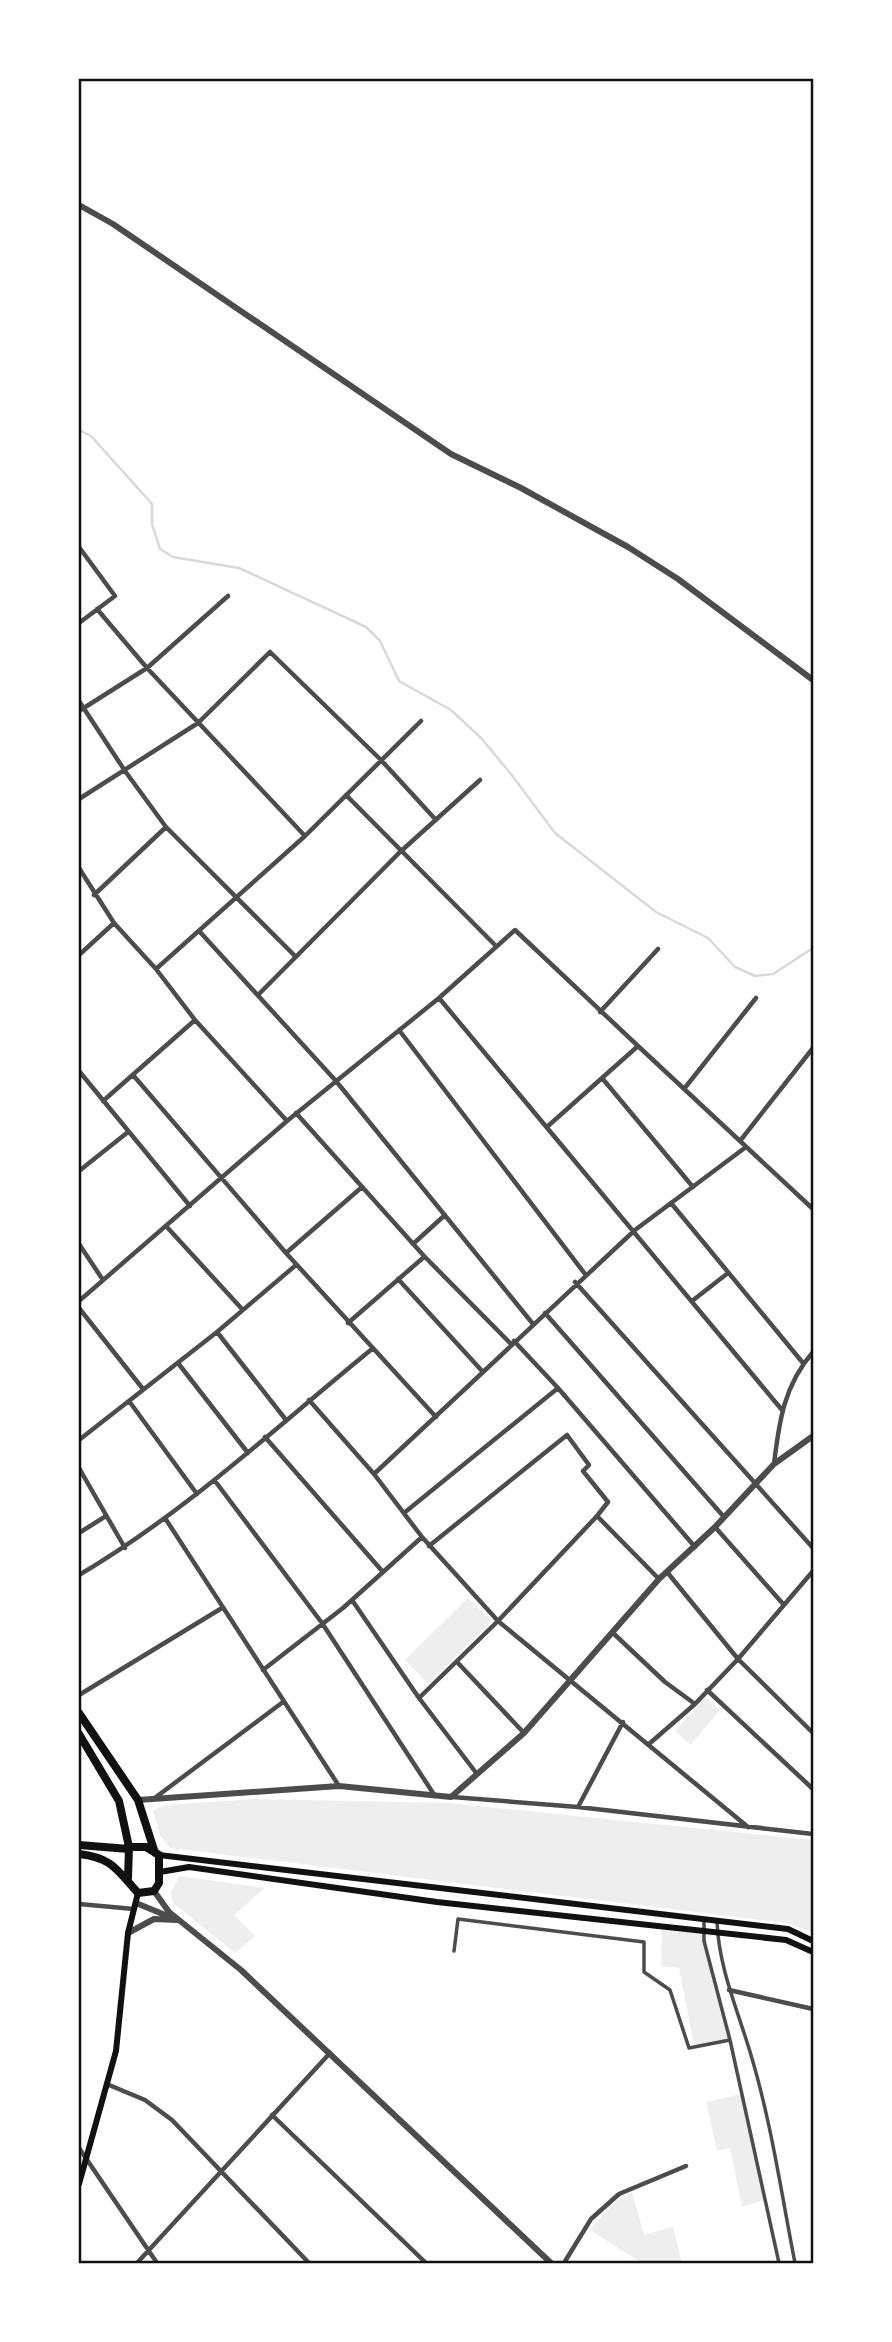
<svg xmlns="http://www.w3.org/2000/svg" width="892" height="2342" viewBox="0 0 892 2342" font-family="Quicksand,sans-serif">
<rect width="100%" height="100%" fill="#fff"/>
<path fill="#eee" d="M468 1598 492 1621 428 1684 405 1660Z
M705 1697 720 1710 691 1745 675 1731Z
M256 1799 448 1803 813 1840V1932L786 1923 170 1848 160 1835 153 1810 165 1805Z
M179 1876 265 1888 234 1915 255 1936 235 1953 173 1903 171 1893Z
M662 1928 704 1932 730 2040 694 2045 679 1968 661 1966Z
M741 2094 764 2200 742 2207 730 2148 717 2151 706 2102Z
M632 2192 644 2235 673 2227 682 2263H642L590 2230 616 2201Z"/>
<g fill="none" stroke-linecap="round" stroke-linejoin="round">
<path stroke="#d9d9d9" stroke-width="2.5" d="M79 430 91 436 152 504V524L160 549 173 557 239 568 366 627 380 641 399 681 451 710 481 738 511 774 555 833 656 912 708 938 735 967 755 976 773 974 813 948"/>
<path stroke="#4c4c4c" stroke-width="3.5" d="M704 1921V1941L730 2040 779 2263
M717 1922C719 1971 740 2015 753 2062 772 2127 782 2197 795 2263
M454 1951 458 1919 644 1942V1972L670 1990 689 2048 730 2040"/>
<path stroke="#4c4c4c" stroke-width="4.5" d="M79 547 115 596 79 623
M97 609 147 668 305 836
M79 701 125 771 166 827 296 957
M79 711 147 668 228 596
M346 795 495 945
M79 799 198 723 270 652 381 760 436 820
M79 868 114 923 156 969 195 1020 287 1121
M94 895 166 827
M200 932 336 1081 533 1324
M79 955 114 923
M156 969 305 836 421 721
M258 995 400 852 480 780
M439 998 782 1410
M600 1012 658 949
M399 1030 585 1274
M638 1046 813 1209
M79 1071 190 1206
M133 1075 286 1253 436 1417
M602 1078 693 1187
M684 1089 756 998
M103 1101 195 1020
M296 1113 424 1256 511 1344
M740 1141 813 1048
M79 1171 128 1132
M671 1203 803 1363
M166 1226 242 1309
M79 1244 103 1280
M413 1244 445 1215
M286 1253 362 1187
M398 1279 483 1372
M575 1282 813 1548
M79 1301 287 1121 439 998 515 930 638 1046 548 1126
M692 1301 728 1273
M79 1308 143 1389
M545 1313 724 1517
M348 1323 424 1257
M217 1332 286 1420
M514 1341 558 1388 695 1547
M178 1363 248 1453
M309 1400 374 1474 422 1537 498 1621 748 1827
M129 1401 197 1494
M265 1437 383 1572
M79 1440 217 1332 296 1265
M774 1464C779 1422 784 1385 813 1352
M79 1468 125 1548
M374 1474 635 1230 746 1147
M215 1481 322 1623 435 1796
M404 1513 558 1388
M165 1518 339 1786
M715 1527 784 1605
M79 1533 106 1516
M429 1546 567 1435 589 1465 583 1471 608 1502 597 1516
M667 1572 738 1659 813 1733
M79 1575C186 1512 276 1427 372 1349
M352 1600 419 1698 477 1774
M612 1632 665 1682 695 1704
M458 1663 524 1733
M263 1670 343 1608 422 1537
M707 1690 813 1789
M79 1695 222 1608
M419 1698 498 1621 597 1516 659 1579
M649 1744 695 1704 738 1659 813 1571
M156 1797 283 1702
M452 1797 578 1807 813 1834
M578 1807 623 1722
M79 1904 134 1909
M729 1990 813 2009
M109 2085 145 2100 172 2120 309 2263
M272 2115 426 2263
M79 2148 157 2263
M137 2263 330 2053
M564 2263 591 2219 619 2194 686 2166"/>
<path stroke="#4c4c4c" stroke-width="6" d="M79 205 113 224 451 454 521 488 628 547 678 579 813 680
M138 1800 339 1786 451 1797 524 1733 659 1579 715 1527 774 1464 813 1436
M154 1891 169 1912 241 1970 551 2263
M136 1903 170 1917
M128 1933 154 1919 176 1920"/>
<path stroke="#111" stroke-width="6" d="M159 1855 788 1929 813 1941
M160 1872 189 1867 437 1902 786 1940 813 1952
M79 2184 116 2051 128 1933 138 1893"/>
<path stroke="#111" stroke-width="8" d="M79 1713 138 1800 155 1853
M79 1734 119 1801 129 1847 128 1878
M79 1845 129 1849
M79 1854C113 1858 117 1870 138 1893L154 1891 159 1883V1855L146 1847H129"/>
</g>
<rect width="892" height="2342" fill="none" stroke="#ffffff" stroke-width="161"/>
<rect x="80" y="80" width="732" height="2182" fill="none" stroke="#111" stroke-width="2.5"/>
</svg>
